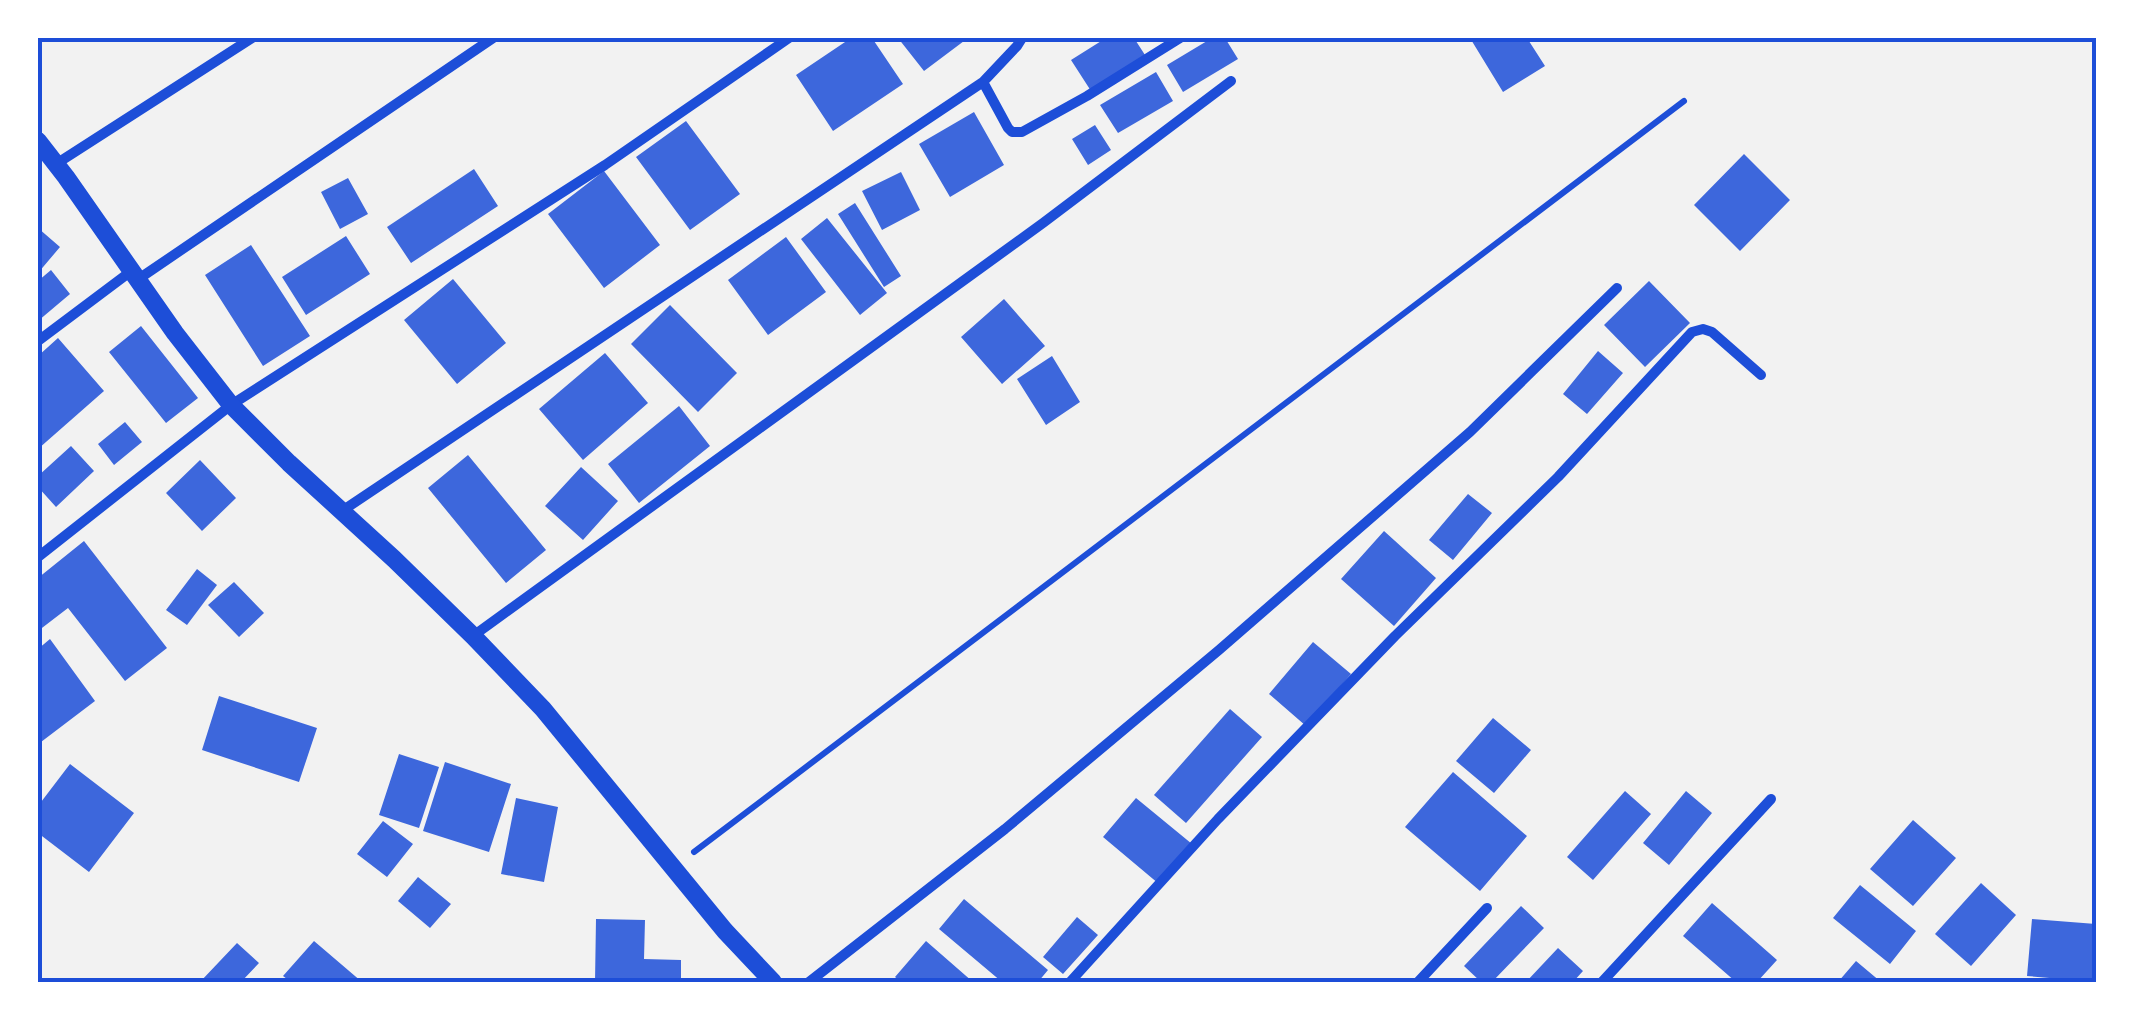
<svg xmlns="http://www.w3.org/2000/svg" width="2134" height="1020" viewBox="0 0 2134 1020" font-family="'PT Sans',sans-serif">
<rect width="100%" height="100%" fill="#f2f2f2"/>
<path fill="#3d67dc" d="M851 38H872L903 84 833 131 796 75Z
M898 38H968L924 71Z
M1106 38H1134L1145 55 1091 91 1071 60Z
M1212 38H1225L1238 59 1183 92 1167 65Z
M1470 38H1527L1545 66 1503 92Z
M1156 72 1173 101 1118 133 1100 105Z
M974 112 1004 165 950 197 919 144Z
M686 121 740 194 690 230 636 157Z
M1095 125 1111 150 1088 165 1072 139Z
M1744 154 1790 200 1740 251 1694 205Z
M474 169 498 206 411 263 387 227Z
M604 171 660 245 604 288 548 214Z
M901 172 920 210 882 230 862 191Z
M348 178 368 214 340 229 321 192Z
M855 203 901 276 884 287 838 214Z
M827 218 887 293 860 315 801 239Z
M38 228 60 247 38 273Z
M346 236 370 274 306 315 282 277Z
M786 237 826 292 768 335 728 280Z
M251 245 310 336 263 366 205 275Z
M51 270 70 294 38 321V281Z
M453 279 506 343 457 384 404 320Z
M1649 281 1690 323 1645 367 1604 325Z
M1004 299 1045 346 1002 384 961 337Z
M670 305 737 373 698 412 631 344Z
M141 326 198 398 166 423 109 352Z
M58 338 104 391 38 449V356Z
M1598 351 1623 373 1587 414 1563 394Z
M605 353 648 403 583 460 539 409Z
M1052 356 1080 402 1046 425 1017 379Z
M679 406 710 446 639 503 608 464Z
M125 422 142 442 114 465 98 444Z
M71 446 94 471 56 507 38 487V476Z
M468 455 546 550 506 583 428 488Z
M200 460 236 498 202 531 166 493Z
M581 467 618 501 583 540 545 506Z
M1468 494 1492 513 1453 560 1429 540Z
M1384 531 1436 578 1394 626 1341 579Z
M84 541 167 648 125 681 68 608 38 631V578Z
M197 569 217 585 187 625 166 610Z
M234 582 264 613 239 637 208 605Z
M50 639 95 701 41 742 38 738V649Z
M1313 642 1351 674 1306 726 1269 694Z
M219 696 317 728 299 782 202 750Z
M1230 709 1262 737 1186 823 1154 795Z
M1493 718 1531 750 1494 793 1456 761Z
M399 754 439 767 419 828 379 815Z
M445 762 511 784 489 852 423 831Z
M70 764 134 813 89 872 38 833V806Z
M1453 772 1527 836 1480 891 1405 827Z
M1625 791 1651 814 1593 880 1567 857Z
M1686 791 1712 813 1669 865 1643 843Z
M516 798 558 807 544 882 501 874Z
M1136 798 1192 844 1159 884 1103 837Z
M1913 820 1956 858 1913 906 1870 869Z
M383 821 413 844 387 877 357 854Z
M418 877 451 904 430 928 398 901Z
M1981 883 2016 915 1971 966 1935 934Z
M1860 885 1916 931 1890 964 1833 918Z
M964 899 1048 970 1038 982H1002L939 929Z
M1712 903 1777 960 1757 982H1736L1683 936Z
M1521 906 1544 928 1492 982H1481L1464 966Z
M1077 917 1098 935 1063 974 1043 957Z
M596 919 645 920 644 959 681 960V982H595Z
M2032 919 2096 924V982L2027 976Z
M314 941 362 982H291L283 976Z
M926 941 973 982H901L895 977Z
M237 943 259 963 241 982H200Z
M1558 948 1583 971 1573 982H1526Z
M1856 961 1881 982H1838Z"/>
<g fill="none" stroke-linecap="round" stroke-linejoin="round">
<path stroke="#1d4ed8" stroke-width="6" d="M694 852 1684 101"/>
<path stroke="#1d4ed8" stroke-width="10" d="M983 82 1008 128 1012 132H1022L1087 96 1180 38
M56 164 252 38
M137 280 493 38
M38 341 130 272
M342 511 983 82 1017 46 1022 38
M38 557 231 405 605 165 789 38
M473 636 1043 223 1231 81
M809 982 1005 829 1219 650 1470 432 1617 288
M1070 982 1218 819 1395 636 1558 477 1692 332 1703 329 1712 332 1761 375
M1418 982 1487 908
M1602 982 1771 799"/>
<path stroke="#1d4ed8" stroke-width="18" d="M38 141 66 177 175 333 231 405 289 463 394 559 473 636 543 709 725 931 773 982"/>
</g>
<rect width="2134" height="1020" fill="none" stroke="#ffffff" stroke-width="80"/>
<rect x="40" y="40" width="2054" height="940" fill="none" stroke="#1d4ed8" stroke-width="4"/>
</svg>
